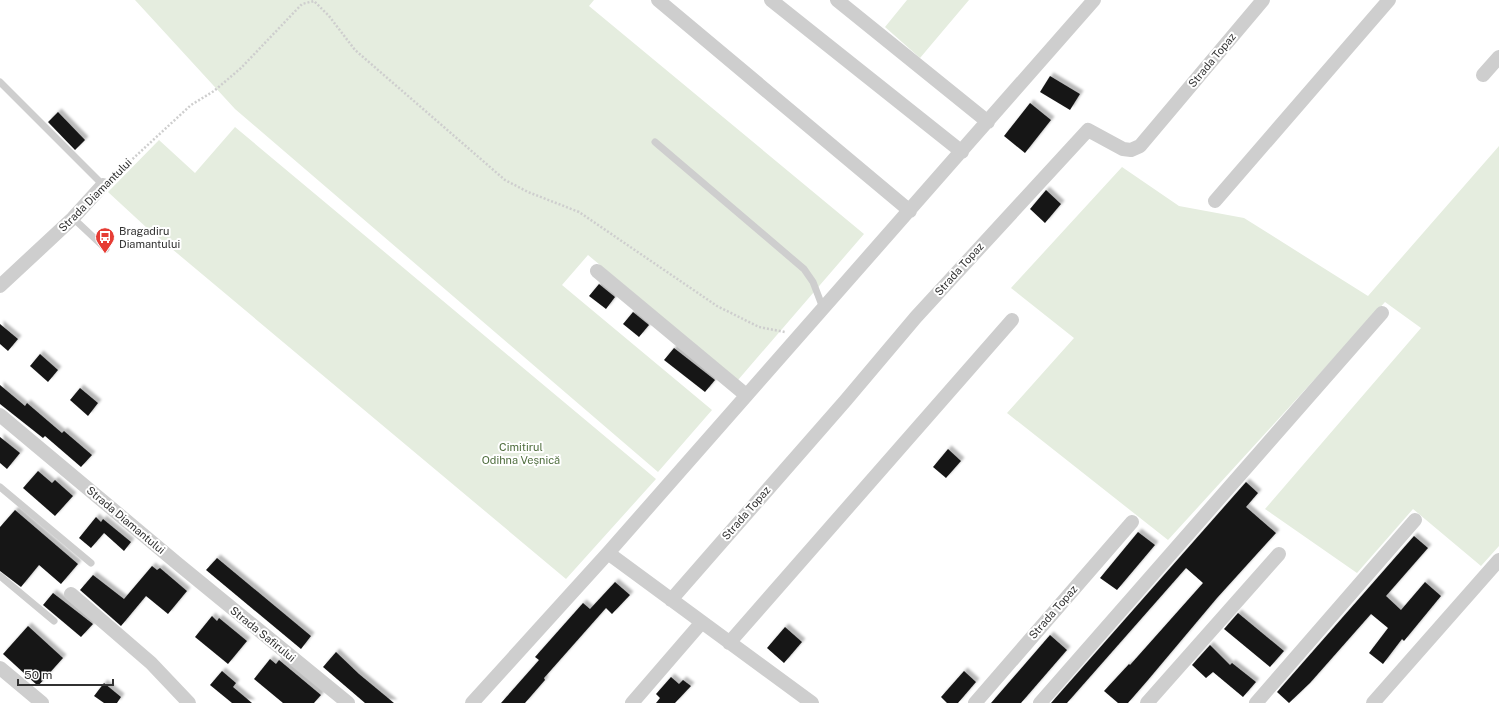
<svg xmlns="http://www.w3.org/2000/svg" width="1499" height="703" viewBox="0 0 1499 703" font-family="'Public Sans',sans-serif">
<defs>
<filter id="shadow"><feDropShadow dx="3.5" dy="-3.5" stdDeviation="1" flood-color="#0004"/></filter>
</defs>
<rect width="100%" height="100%" fill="#fff"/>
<path fill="#e5eddf" d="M135 0H594L589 6 864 234 738 380 588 255 562 285 712 410 658 472 235 109Z
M907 0H969L920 58 885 27Z
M235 127 656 479 566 579 147 228 108 192 159 140 195 173Z
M1499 146V546L1481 566 1413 509 1357 573 1265 509 1421 328 1385 302 1168 540 1007 413 1074 338 1011 288 1122 167 1179 206 1244 218 1368 296Z"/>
<path fill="#181818" filter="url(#shadow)" d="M1050 76 1080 94 1070 110 1040 92Z
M1030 103 1051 120 1025 153 1004 136Z
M58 112 85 140 75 150 48 122Z
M1046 190 1061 204 1045 223 1030 209Z
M599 284 615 297 606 309 589 296Z
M633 312 649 325 639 337 623 324Z
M0 324 18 339 8 351 0 344Z
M674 348 715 380 705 392 664 360Z
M40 354 58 370 48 382 30 366Z
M0 385 25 406 27 403 62 433 64 431 92 455 81 467 45 436 43 438 0 404Z
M80 388 98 403 88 416 70 400Z
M0 437 20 453 7 469 0 463Z
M948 449 961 461 946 478 933 467Z
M38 471 52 483 55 480 73 496 55 516 23 488Z
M1246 482 1258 493 1246 507 1276 533 1217 598 1148 680 1128 703H1118L1104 691 1129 664 1130 665 1203 583 1186 568 1067 703H1051Z
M15 510 78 564 61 584 39 565 21 587 0 571V527Z
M96 517 101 522 103 519 131 542 124 551 104 533 91 548 79 538Z
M1138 532 1155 545 1117 590 1100 578Z
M1414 536 1428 548 1386 596 1401 610 1425 582 1441 596 1404 641 1402 639 1383 664 1369 653 1388 628 1371 614 1310 683 1289 703 1277 692Z
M217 558 311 636 301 649 206 570Z
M152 566 157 570 160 568 187 591 168 614 146 596 121 626 80 590 93 575 124 599Z
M615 582 630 595 612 614 606 608 544 678 545 680 525 703H501L539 660 535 657 583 603 590 609Z
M53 593 93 624 81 637 43 605Z
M1238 613 1284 651 1270 667 1224 629Z
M212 616 217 621 219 618 247 641 228 664 195 637Z
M28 626 63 658 38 686 3 654Z
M785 627 802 642 784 663 767 648Z
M1050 635 1067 650 1060 658 1021 703H991Z
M1210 645 1230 665 1232 663 1256 682 1243 697 1213 672 1206 678 1192 665Z
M336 652 359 674 394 703H365L323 667Z
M270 659 276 664 279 660 321 695 314 703H283L254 679Z
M222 671 236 683 233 687 252 703H232L210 685Z
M964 671 976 682 958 703H947L941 697Z
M671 677 679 684 683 680 691 686 675 703H656L660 698 656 694Z
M104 683 121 697 117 703H104L94 696Z"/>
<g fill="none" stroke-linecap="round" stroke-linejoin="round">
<path stroke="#cecece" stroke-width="2.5" stroke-dasharray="2 2" stroke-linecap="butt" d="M112 178 191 105 214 91 241 68 302 4 314 1 329 16 355 50 505 180 528 192 579 212 717 306 759 327 785 332"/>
<path stroke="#cecece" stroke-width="7" d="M0 82 103 185
M655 142 804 269 813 282 823 308
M73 218 106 249
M0 487 91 563
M0 576 54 621"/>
<path stroke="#cecece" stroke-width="14" d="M658 0 910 211
M771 0 962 152
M837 0 988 122
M1483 75 1499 57
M1215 201 1389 0
M597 271 746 395
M0 286 73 218 103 185
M0 415 178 564 348 703
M608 553 812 703
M71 594 151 663 189 703
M671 600 846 400 916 317 1088 130 1123 149 1131 150 1140 146 1263 0
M729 643 1012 320
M0 668 42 703
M472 703 608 553 1094 0
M632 703 702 622
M975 703 1132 522
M1040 703 1382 313
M1147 703 1279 554
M1256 703 1415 520
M1373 703 1499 560"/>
</g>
<defs>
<g id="bus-pin" transform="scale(1)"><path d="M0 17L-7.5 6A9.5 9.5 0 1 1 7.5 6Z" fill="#e63d35" stroke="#fff"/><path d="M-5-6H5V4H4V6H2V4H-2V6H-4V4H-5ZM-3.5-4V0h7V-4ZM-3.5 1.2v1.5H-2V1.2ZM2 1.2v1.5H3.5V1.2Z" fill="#fff"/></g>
</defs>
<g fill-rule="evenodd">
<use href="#bus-pin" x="105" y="237"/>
</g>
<g text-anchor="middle" stroke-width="4" stroke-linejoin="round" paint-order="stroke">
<g font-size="11" fill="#313131" stroke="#fff">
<text transform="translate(1212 60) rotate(-50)" y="4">Strada Topaz</text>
<text transform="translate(95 195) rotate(-45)" y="4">Strada Diamantului</text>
<text transform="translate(959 269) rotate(-48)" y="4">Strada Topaz</text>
<text transform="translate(746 513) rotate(-49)" y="4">Strada Topaz</text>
<text transform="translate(126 520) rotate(40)" y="4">Strada Diamantului</text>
<text transform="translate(1053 612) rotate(-49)" y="4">Strada Topaz</text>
<text transform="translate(263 634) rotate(39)" y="4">Strada Safirului</text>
</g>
<g font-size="11" fill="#313131" stroke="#fff" text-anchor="start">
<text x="119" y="235">Bragadiru<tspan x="119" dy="13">Diamantului</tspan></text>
</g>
<g font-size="11" fill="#4e6d3d" stroke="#fff">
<text x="521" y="451">Cimitirul<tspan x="521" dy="13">Odihna Veșnică</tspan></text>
</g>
</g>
<path d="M18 679v6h95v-6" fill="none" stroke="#313131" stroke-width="2"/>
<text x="24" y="679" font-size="12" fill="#313131" stroke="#ffffff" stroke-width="3" paint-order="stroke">50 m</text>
</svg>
